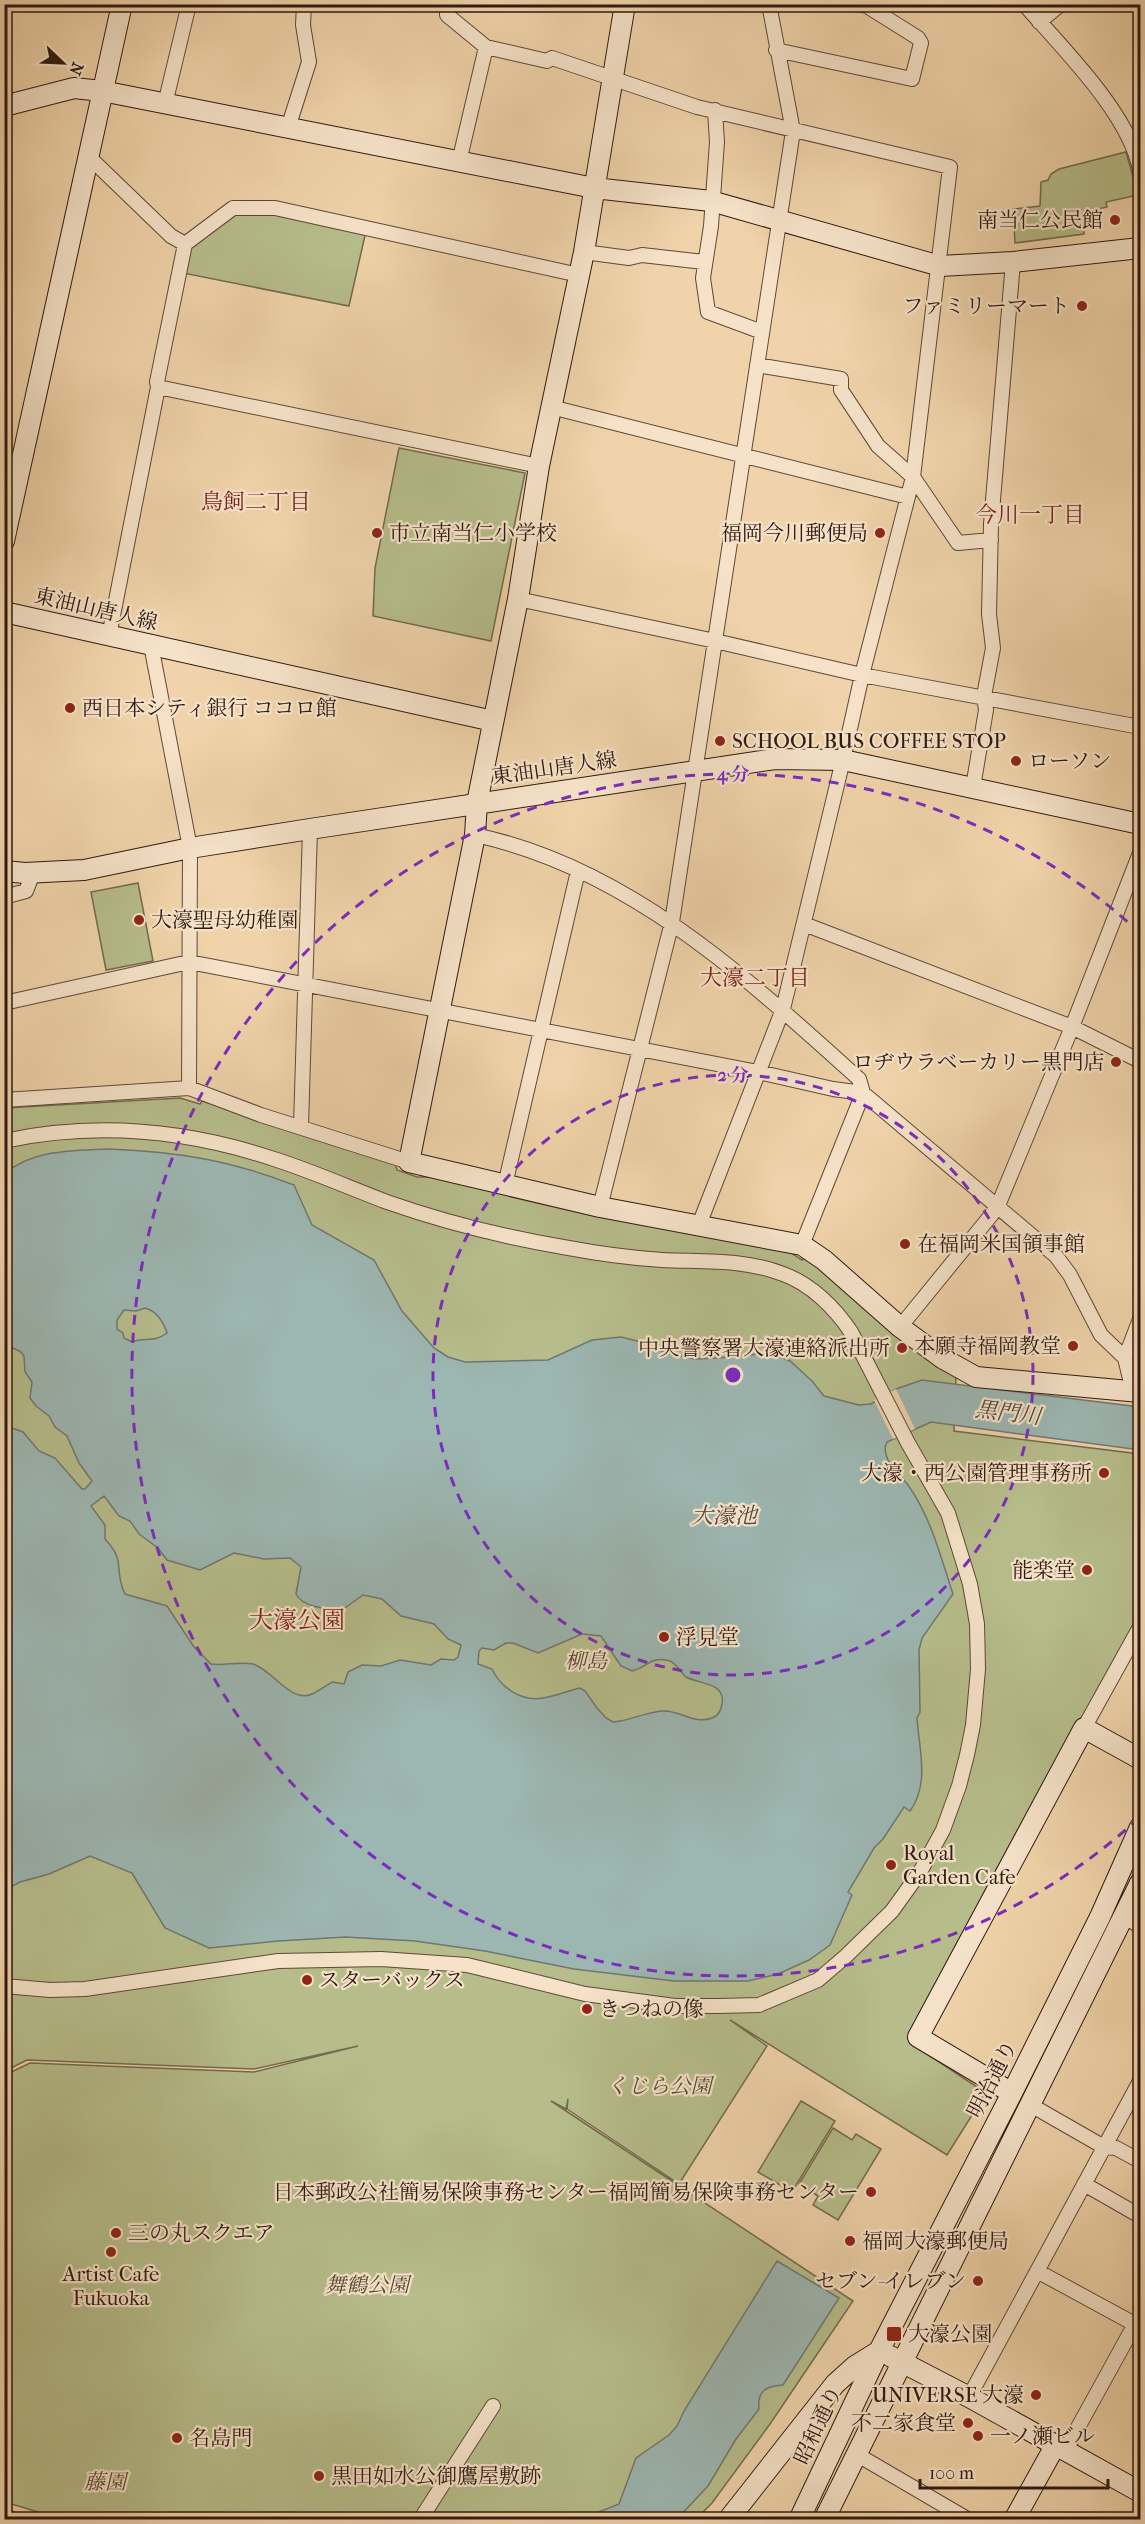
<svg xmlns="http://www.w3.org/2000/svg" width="1145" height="2524" viewBox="0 0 1145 2524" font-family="'IM FELL French Canon','Noto Serif JP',serif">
<rect width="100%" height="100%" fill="#f0d3aa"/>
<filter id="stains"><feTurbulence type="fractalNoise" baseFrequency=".00333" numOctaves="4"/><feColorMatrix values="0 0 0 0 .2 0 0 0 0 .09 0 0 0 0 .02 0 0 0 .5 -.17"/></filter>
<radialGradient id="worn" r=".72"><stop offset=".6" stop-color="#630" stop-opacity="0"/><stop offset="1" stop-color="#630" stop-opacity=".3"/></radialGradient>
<path fill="#b6bd8b" stroke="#726b4e" stroke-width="1.5" d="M1126 152 1138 195 1106 202 1107 207 1085 212 1084 234 1015 243 1013 209 1040 206 1041 182 1048 180 1051 174 1059 169Z
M233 211H265L366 231 349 306 183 273 188 246Z
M399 448 525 473 491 641 373 616 375 568Z
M138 883 153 961 106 970 91 892Z
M180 1098 200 1104 202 1101 395 1162 397 1170 417 1177H432L793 1245 791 1253 802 1260 806 1257 956 1376 954 1431 1140 1454V1618L909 2042 986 2093 947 2155 730 2020 767 2046 679 2184 567 2109 568 2099 566 2109 551 2101 853 2301 770 2424 712 2503 696 2519 64 2520 5 2502V2075L30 2063 254 2072 358 2046 254 2069 27 2060 5 2071V1108Z
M801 2101 835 2121 792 2192 758 2172Z
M833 2128 852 2140 856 2134 881 2149 838 2220 813 2205 818 2196 799 2184Z"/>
<path fill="#9cb6b1" stroke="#707771" stroke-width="1.5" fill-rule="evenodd" d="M109 1149C179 1152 229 1160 294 1185L312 1225 374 1260 402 1311 434 1348 448 1357 465 1362 548 1360 592 1340 621 1337 641 1342 669 1354 696 1359 734 1357 765 1353 776 1355 790 1361 812 1381 824 1396 859 1405 871 1404 896 1389 922 1380 1140 1407V1450L931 1422 887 1442C879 1458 899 1473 908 1485 931 1517 941 1558 953 1594L922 1638 919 1650 920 1712 917 1718C919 1749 930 1784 910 1811L904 1807 883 1839 874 1848 848 1892 852 1895 830 1945 809 1960 778 1974 748 1981H674L574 1969 485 1951 415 1941 346 1937 278 1941 209 1948 165 1928 132 1873 90 1856 49 1874 20 1882 5 1890 4 1425 23 1432 39 1451 55 1458 82 1489H85L92 1481 79 1463 67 1436 55 1427 49 1416 36 1406 30 1398 32 1382 25 1372 24 1356 21 1352 5 1344V1174C31 1150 75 1150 109 1149ZM145 1308C157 1311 163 1321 167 1333 152 1344 145 1336 132 1342L124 1338 123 1333 117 1329V1320L124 1310 136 1311ZM104 1496 119 1516 130 1521 139 1534 158 1548 167 1560 200 1570 234 1553 264 1559 290 1558 301 1567 296 1594C303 1608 328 1609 342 1610L363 1595 382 1599 401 1616 434 1624 448 1639 461 1645 458 1657 454 1660 441 1659 431 1665 400 1660 381 1666 362 1665 348 1672 344 1684 332 1682C326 1686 319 1691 312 1694 291 1704 273 1670 253 1664 239 1661 225 1666 211 1664L194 1647 167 1606 125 1594C113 1570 127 1562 105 1539V1525L91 1506ZM582 1634 601 1636 621 1666 632 1671C647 1668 651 1655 670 1661 677 1664 680 1672 686 1677 698 1684 726 1682 722 1704 721 1710 718 1716 712 1718 695 1725 680 1710 663 1711 645 1712 630 1721 613 1722L606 1718 597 1708 585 1691 580 1688C567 1691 556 1696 543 1698 522 1702 501 1688 492 1669L478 1664 479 1651 482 1648 494 1650 506 1643H513L538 1653Z
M777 2261 839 2298 783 2385C767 2386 757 2390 759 2409L736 2439 708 2486 677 2519H581L619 2504 636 2458 669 2435 677 2426 684 2411Z"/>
<path fill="#f0d3aa" d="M896 1389 915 1429 893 1439 874 1400Z"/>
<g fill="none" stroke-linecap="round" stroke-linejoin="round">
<g stroke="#5f4837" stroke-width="16">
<path id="street" d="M447 4V15L486 47 547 61 552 58 697 107 950 167 913 477 862 675 843 760 783 1009 699 1225
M1024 4C1062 48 1129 113 1140 170
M1039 22 1061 4
M776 50 912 79 921 43 918 38 867 6 857 4
M165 104 189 4
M715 110 717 142 711 226 703 278 708 312 762 332
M288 128 309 62 303 25 304 4
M88 156 171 236 185 244 233 208H275L579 275
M459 162 486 47
M584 252 629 258 642 255 704 262
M757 365 841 379V390L878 446 913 477 958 543 991 540
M158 387 157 382 185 244
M551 407 908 497
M518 599 715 641 862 675 1140 727
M109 636 158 387 539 466
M151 645 190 848 189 1088
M973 787 986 710 984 696 993 648 989 614 991 524 1013 262
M475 835C627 867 747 978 859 1079L863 1093 802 1245
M4 897 26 891 33 873
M804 924 1072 1027 1140 1061
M4 1003 189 962 758 1072 833 1089 863 1093 1056 1256 1070 1275 1101 1335 1125 1358 1133 1391
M4 1100 189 1088 261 1115 409 1162
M301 1126 310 829
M4 1141C97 1121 188 1130 277 1160 314 1172 350 1188 387 1202 444 1222 504 1237 563 1247 595 1253 629 1258 662 1260 702 1262 745 1259 783 1274 811 1284 835 1308 851 1332L908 1443 948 1513 970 1584 977 1624 978 1669 973 1725 967 1755 959 1786 943 1830 920 1872 892 1911 846 1956 818 1980 759 2005 718 2006H675L585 1994 467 1965 381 1959 278 1961 85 1989 50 1990 4 1986
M505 1185 578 871
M600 1207 672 922 793 131 769 4
M900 1327 997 1208 1072 1027 1140 853
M1125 1358 1140 1319
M1084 1728 1140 1627
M1124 1917 1140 1926
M1029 2104 1104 2147 1116 2148 1140 2161
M1084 2184 1140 2216
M1037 2271 1140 2327
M969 2397 1140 2081
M1065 2451 1135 2324
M856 2454 969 2520
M420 2520 493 2406
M1140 2520V2518"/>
</g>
<g stroke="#2f1911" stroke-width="22">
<path id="secondary" d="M625 4 584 252 539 466 518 599 477 803 475 835 409 1162 600 1207 802 1245 824 1260 900 1327 942 1358 976 1377 1140 1392
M4 106 74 88 102 91 594 188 711 201 940 266 1013 262 1140 248
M4 541 122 4
M4 612 493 721
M4 871 25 873 84 870 190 848 310 829 775 759 843 760 1140 824
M1012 2093 918 2037 1084 1728 1140 1759
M890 2356 969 2397 1140 2492
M4 2519 7 2520
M728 2520 835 2384 855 2366 879 2351
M799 2520 879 2351 1012 2093 1100 1917 1140 1827
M824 2520 1140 1883
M1014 2520 1055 2446"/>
</g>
<use href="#street" stroke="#f5e2c8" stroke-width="14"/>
<use href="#secondary" stroke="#f5e2c8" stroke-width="20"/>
</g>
<g fill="none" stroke="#7b2cbf" stroke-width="3" stroke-dasharray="10 8">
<circle cx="733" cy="1375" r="300"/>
<path d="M1139 1818A601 601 0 1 1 1139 932"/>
</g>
<g fill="#8f2418" stroke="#f5e2c8" stroke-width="2">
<circle cx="1115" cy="220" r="6"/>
<circle cx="1082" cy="306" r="6"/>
<circle cx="377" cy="533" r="6"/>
<circle cx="880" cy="533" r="6"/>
<circle cx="70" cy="708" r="6"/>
<circle cx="720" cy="741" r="6"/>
<circle cx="1016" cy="761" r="6"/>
<circle cx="139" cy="920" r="6"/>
<circle cx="1116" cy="1062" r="6"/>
<circle cx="905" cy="1244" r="6"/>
<circle cx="1073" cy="1346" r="6"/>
<circle cx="902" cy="1348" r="6"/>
<circle cx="1104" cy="1473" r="6"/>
<circle cx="1087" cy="1570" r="6"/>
<circle cx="664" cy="1637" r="6"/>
<circle cx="891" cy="1865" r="6"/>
<circle cx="307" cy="1980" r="6"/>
<circle cx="587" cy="2009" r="6"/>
<circle cx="871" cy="2192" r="6"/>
<circle cx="116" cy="2233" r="6"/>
<circle cx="850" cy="2241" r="6"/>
<circle cx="111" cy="2252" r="6"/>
<circle cx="978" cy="2281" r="6"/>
<rect x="886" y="2326" width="16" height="16" rx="3"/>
<circle cx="1036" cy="2395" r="6"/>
<circle cx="968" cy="2423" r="6"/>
<circle cx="978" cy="2436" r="6"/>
<circle cx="177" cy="2438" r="6"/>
<circle cx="319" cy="2476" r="6"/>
</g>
<g text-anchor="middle" stroke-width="4.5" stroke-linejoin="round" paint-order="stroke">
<g font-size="21" fill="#2f1911" stroke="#f5e2c8" text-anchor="start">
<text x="1103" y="227" text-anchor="end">南当仁公民館</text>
<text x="1070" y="313" text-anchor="end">ファミリーマート</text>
<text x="389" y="540">市立南当仁小学校</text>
<text x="868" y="540" text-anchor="end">福岡今川郵便局</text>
<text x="82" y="715">西日本シティ銀行 ココロ館</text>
<text x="732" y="748">SCHOOL BUS COFFEE STOP</text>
<text x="1028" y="768">ローソン</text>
<text x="151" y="927">大濠聖母幼稚園</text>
<text x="1104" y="1069" text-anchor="end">ロヂウラベーカリー黒門店</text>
<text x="917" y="1251">在福岡米国領事館</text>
<text x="1061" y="1353" text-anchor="end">本願寺福岡教堂</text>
<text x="890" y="1355" text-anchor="end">中央警察署大濠連絡派出所</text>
<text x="1092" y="1480" text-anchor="end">大濠・西公園管理事務所</text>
<text x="1075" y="1577" text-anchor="end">能楽堂</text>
<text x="676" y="1644">浮見堂</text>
<text x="903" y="1860">Royal<tspan x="903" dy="24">Garden Cafe</tspan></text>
<text x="319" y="1987">スターバックス</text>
<text x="599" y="2016">きつねの像</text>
<text x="859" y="2199" text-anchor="end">日本郵政公社簡易保険事務センター福岡簡易保険事務センター</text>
<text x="128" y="2240">三の丸スクエア</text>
<text x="862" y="2248">福岡大濠郵便局</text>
<text x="111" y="2281" text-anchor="middle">Artist Cafe<tspan x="111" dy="24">Fukuoka</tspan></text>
<text x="966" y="2288" text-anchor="end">セブン-イレブン</text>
<text x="908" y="2341">大濠公園</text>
<text x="1024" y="2402" text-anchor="end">UNIVERSE 大濠</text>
<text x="956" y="2430" text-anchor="end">不二家食堂</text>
<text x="990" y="2443">一ノ瀬ビル</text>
<text x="189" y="2445">名島門</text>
<text x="331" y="2483">黒田如水公御鷹屋敷跡</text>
</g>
<g font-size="21" fill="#2f1911" stroke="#f5e2c8">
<text transform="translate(96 609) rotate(13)" y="7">東油山唐人線</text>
<text transform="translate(554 768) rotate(-8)" y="7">東油山唐人線</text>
<text transform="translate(992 2079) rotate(-63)" y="7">明治通り</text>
<text transform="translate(818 2425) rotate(-65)" y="7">昭和通り</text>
</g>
<g font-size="21" font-style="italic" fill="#584a36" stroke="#f5e2c8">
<text x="586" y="1668">柳島</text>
<text x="659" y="2093">くじら公園</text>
<text x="367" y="2292">舞鶴公園</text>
<text x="105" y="2489">藤園</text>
</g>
<g font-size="22" fill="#7a1f14" stroke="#f5e2c8">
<text x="256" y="509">鳥飼二丁目</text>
<text x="1030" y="522">今川一丁目</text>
<text x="755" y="985">大濠二丁目</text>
</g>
<g font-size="22" font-style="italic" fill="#504841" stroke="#f5e2c8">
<text transform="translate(1008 1412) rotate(7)" y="8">黒門川</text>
<text x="724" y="1523">大濠池</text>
</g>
<g font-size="24" fill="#7a1f14" stroke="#f5e2c8">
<text x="297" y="1628">大濠公園</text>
</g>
</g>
<circle cx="733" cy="1375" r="9" fill="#7b2cbf" stroke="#f5e2c8" stroke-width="3"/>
<g font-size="18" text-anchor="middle" font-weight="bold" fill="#7b2cbf" stroke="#f5e2c8" stroke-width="4.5" stroke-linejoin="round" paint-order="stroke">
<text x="733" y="780">4 分</text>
<text x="733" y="1081">2 分</text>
</g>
<rect width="1145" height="2524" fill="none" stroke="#f0d3aa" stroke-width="24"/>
<rect x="6" y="6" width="1133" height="2512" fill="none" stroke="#2f1911" stroke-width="3"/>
<rect x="12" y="12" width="1121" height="2500" fill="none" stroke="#2f1911" stroke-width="1.5"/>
<g transform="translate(63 63) rotate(113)" stroke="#f5e2c8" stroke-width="4.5" paint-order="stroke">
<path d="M0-4.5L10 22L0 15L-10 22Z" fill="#2f1911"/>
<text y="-9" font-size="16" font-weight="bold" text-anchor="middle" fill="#2f1911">N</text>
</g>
<path d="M920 2479v9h188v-9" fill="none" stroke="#2f1911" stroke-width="3"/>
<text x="929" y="2479" font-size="18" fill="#2f1911" stroke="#f5e2c8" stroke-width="4.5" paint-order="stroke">100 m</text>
<rect width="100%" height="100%" filter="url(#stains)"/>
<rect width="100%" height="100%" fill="url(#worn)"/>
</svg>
